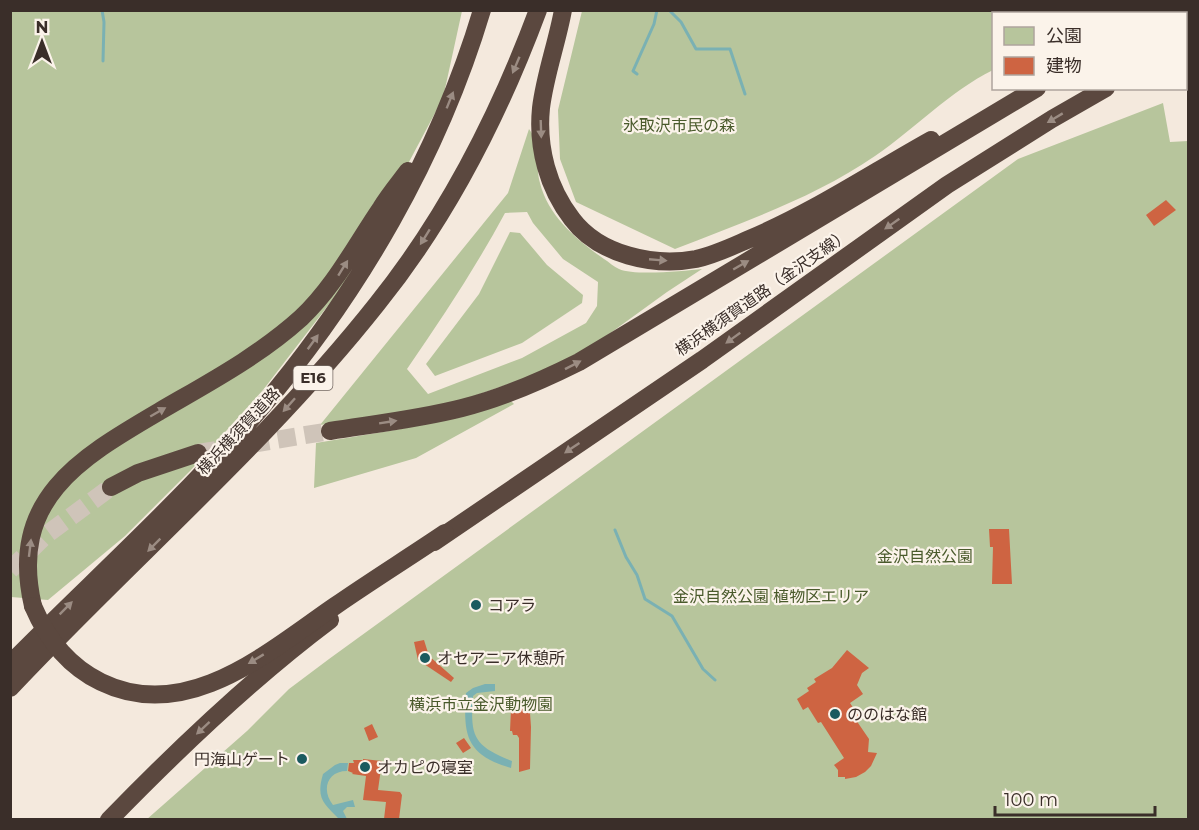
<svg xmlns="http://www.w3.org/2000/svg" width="1199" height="830" viewBox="0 0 1199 830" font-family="Montserrat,'Noto Sans JP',sans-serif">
<rect width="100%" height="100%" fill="#f4e9dd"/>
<path fill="#b7c59c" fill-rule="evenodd" d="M1055 10 1056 13 994 14 993 70C949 92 916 128 875 156 814 198 743 222 675 249L576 202 560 159 558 110 582 11Z
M10 11H462L443 98 343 286 263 390 190 471 125 536 48 600 11 597Z
M1163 103 1170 142 1188 141V819L146 820 247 731 289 689 329 659 1018 159Z
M529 129C541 144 535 165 540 183 548 216 577 240 604 259 609 262 614 267 619 269 634 276 684 271 702 269L667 292 569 363 445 406 320 425 508 193ZM527 212 533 223 563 259 598 282 597 306 586 323 522 358 428 394 407 369C442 318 476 267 505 213Z
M510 232 520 233 547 265 583 295 582 303 522 343 435 376 426 364 479 294Z
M510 400 514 404 416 458 314 488 316 443 401 429Z"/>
<path fill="#7ab1b3" d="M485 684H495V691L477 693 473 696C470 736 473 746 512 761L511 768C466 755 463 735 466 693L473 688Z
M340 763H348L347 771C327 771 321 790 333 805L353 800 355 807H347L343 811 347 819H339C323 803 316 798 323 774L335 765Z"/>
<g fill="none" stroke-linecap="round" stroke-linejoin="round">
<path stroke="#7ab1b3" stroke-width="3" d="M102 10 104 22 103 61
M669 10 681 22 696 49H730L745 94
M637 74 633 71 654 24 657 10
M615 530 626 557 637 575 645 599 672 616 703 669 715 680"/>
</g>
<path fill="#ce6442" d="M1166 200 1176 210 1154 226 1146 215Z
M989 529H1009L1012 584H992L993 547H990Z
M424 640 429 656 454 678 451 682 418 660 414 642Z
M847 650 869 668 862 673 857 685 863 694 850 703 860 718 856 720 869 739 868 752 877 753 871 766 865 772 856 777 845 779V777H838V770L834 765 844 758 821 722 818 723 808 707 803 710 797 699 809 691 807 688 816 682 814 679 832 668Z
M515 701 526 702V713H530L531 727 530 769 519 772V738L517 735H513L512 731H510L511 709H515Z
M372 724 378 737 369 741 364 728Z
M464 738 471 748 463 753 456 743Z
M363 759 382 761 378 790 400 792 402 795 399 819H384L386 802 363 800 366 776 352 774 353 773 348 771 349 763H354L353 760H363Z"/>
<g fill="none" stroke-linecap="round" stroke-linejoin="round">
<path stroke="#cfc4b9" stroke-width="18" stroke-dasharray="18 9" stroke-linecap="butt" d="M198 453 330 431
M10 570 46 535 111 487"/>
<path stroke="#5b483f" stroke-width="18" d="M563 10C557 43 545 75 541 108 537 148 548 188 572 219 599 255 654 267 696 259 714 255 731 247 747 240 812 213 870 174 931 140
M1155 14 1159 10
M1173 14 1179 10
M1186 47 1188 44
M1186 62 1188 61
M330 431C374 424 419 419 462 408 503 398 541 381 579 362L1037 88
M111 487 138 473 198 453
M434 542 702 360 947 185 1052 119 1106 88
M33 606C8 499 80 458 160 411 208 383 259 356 301 318 335 286 355 246 381 208 389 195 399 183 408 171
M10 664C94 579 184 499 261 408 359 292 438 157 482 10
M10 688C131 559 267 443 377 304 447 217 499 115 538 10
M109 820C178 749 251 679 330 620"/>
<path stroke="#5b483f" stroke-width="18" d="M33 606C47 639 68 666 101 682 187 724 268 652 335 606 371 581 408 558 445 533"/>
</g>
<defs><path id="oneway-solid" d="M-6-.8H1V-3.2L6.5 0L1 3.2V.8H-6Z" transform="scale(1.5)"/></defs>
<g fill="#9b8c83">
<use href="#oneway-solid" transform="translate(516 65) rotate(113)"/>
<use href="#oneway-solid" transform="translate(450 100) rotate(-68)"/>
<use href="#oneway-solid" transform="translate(1055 118) rotate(149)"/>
<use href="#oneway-solid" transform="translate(541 129) rotate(88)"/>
<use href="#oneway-solid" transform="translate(892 224) rotate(145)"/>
<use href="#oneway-solid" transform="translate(425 237) rotate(122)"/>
<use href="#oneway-solid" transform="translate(658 260) rotate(5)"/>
<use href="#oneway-solid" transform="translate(741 265) rotate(-30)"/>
<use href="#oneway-solid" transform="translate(343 268) rotate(-58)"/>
<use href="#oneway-solid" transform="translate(733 338) rotate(144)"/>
<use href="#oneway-solid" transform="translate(313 342) rotate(-54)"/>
<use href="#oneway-solid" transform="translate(573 365) rotate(-27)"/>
<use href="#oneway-solid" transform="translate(289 405) rotate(132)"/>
<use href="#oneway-solid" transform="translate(158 412) rotate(-30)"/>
<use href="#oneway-solid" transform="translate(388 422) rotate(-9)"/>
<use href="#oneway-solid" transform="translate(572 448) rotate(146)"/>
<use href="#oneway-solid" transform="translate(154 545) rotate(135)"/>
<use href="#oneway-solid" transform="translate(30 548) rotate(-83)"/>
<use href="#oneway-solid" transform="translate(66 608) rotate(-45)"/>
<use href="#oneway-solid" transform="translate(256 659) rotate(149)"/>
<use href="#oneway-solid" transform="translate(203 728) rotate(137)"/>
</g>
<g fill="#1b5a5f" stroke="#fbf3ea" stroke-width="2">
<circle cx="476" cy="605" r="6"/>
<circle cx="425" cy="658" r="6"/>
<circle cx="835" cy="714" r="6"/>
<circle cx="302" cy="759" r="6"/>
<circle cx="365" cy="767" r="6"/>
</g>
<g text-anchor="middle" stroke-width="4.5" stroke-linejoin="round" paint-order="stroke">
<rect fill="#fbf3ea" stroke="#746963" stroke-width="1.5" x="293.5" y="366" width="39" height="24" rx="4.5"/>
<g font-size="15" font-weight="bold" fill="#3a2e29">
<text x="313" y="383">E16</text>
</g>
<g font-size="16" fill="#495a2b" stroke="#fbf3ea">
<text x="679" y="131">氷取沢市民の森</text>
<text x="925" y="562">金沢自然公園</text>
<text x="771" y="602">金沢自然公園 植物区エリア</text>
<text x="481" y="710">横浜市立金沢動物園</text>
</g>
<g font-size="16" fill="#3a2e29" stroke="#fbf3ea">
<text transform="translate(762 292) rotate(-35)" y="6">横浜横須賀道路（金沢支線）</text>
<text transform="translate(238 431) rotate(-47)" y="6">横浜横須賀道路</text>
</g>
<g font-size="16" fill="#3a2e29" stroke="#fbf3ea" text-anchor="start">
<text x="488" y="611">コアラ</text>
<text x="437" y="664">オセアニア休憩所</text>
<text x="847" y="720">ののはな館</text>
<text x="290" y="765" text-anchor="end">円海山ゲート</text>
<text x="377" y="773">オカピの寝室</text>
</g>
</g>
<rect width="1199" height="830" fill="none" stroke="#3a2e29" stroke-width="24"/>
<rect x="992" y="12" width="195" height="78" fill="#fbf3ea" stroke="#aea49d" stroke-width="1.5"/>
<rect x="1004" y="27" width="30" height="18" fill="#b7c59c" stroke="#aea49d" stroke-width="1.5"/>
<text x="1046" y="42" font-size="18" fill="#3a2e29">公園</text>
<rect x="1004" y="57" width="30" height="18" fill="#ce6442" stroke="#aea49d" stroke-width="1.5"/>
<text x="1046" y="72" font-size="18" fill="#3a2e29">建物</text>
<g transform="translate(42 42)" stroke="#fbf3ea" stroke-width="4.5" paint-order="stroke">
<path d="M0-4.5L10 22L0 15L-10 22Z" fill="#3a2e29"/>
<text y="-9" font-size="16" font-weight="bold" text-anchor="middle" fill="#3a2e29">N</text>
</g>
<path d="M995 806v9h160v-9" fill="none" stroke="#3a2e29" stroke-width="3"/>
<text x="1004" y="806" font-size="18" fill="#3a2e29" stroke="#fbf3ea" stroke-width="4.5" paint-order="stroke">100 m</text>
</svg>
